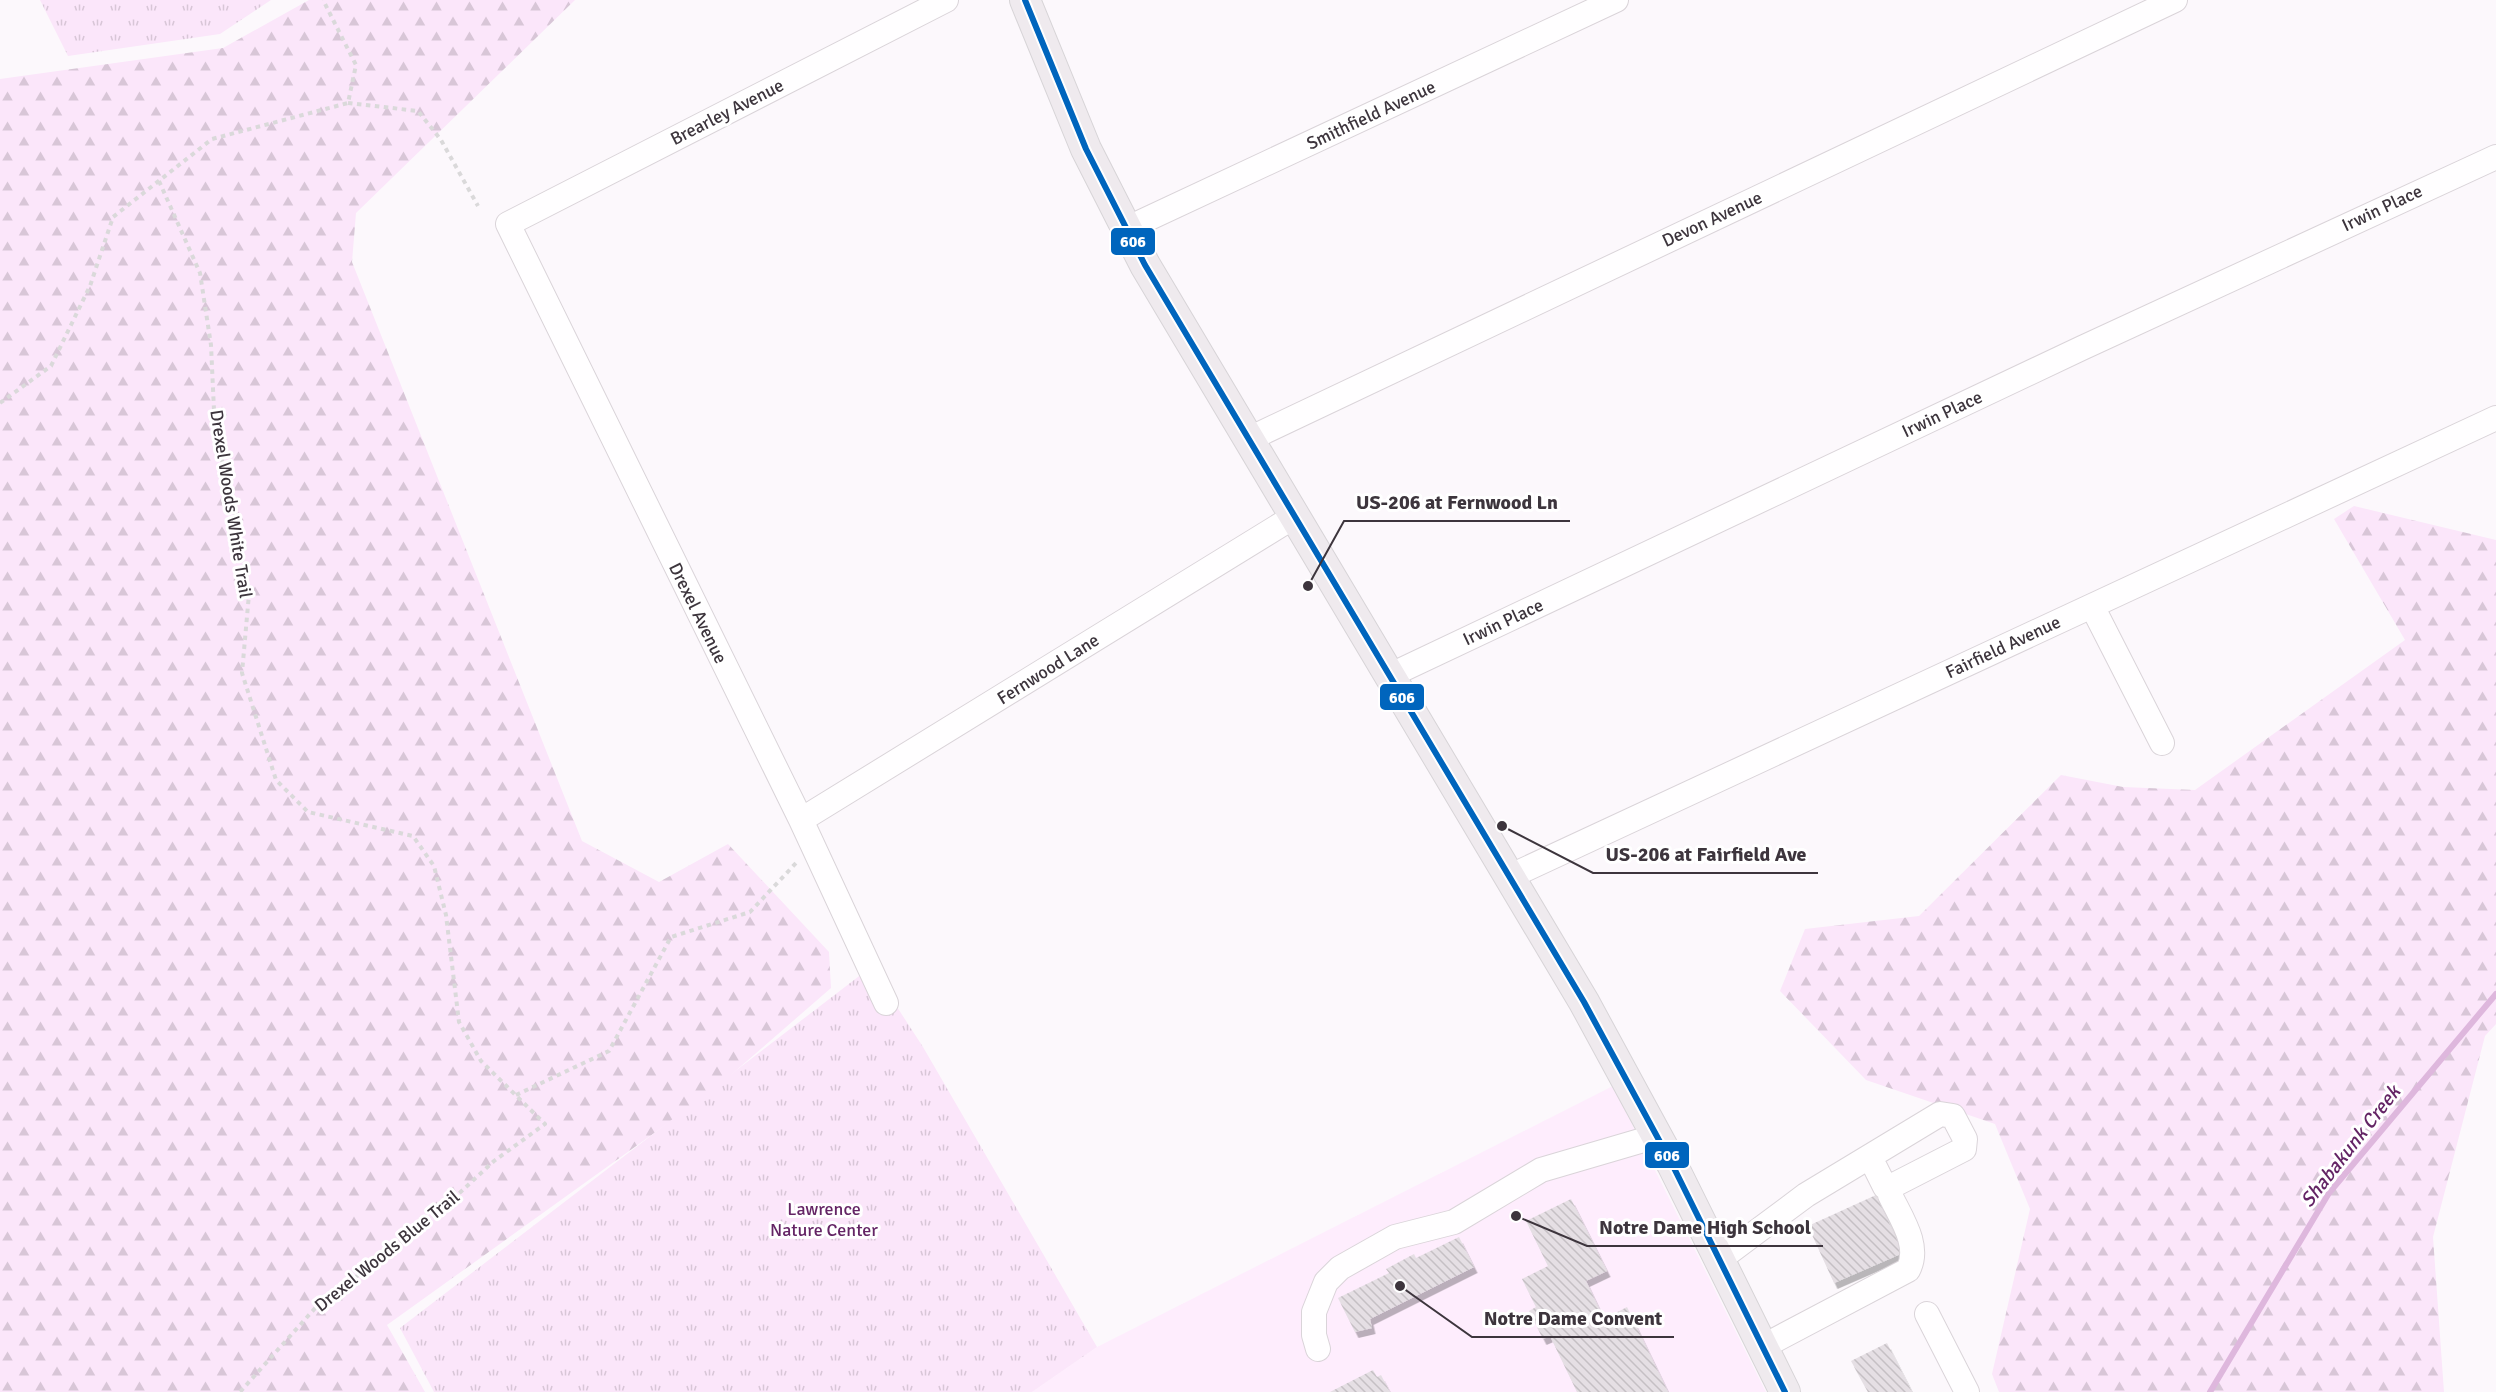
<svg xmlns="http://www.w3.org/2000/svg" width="2496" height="1392" viewBox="0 0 2496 1392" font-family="Signika,sans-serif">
<defs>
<pattern id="forest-firs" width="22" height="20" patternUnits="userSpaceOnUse" patternTransform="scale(1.5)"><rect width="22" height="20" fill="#fbe6fa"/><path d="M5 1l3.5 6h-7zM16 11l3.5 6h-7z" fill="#d8c6d7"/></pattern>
<pattern id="park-tufts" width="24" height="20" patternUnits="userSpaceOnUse" patternTransform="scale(1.5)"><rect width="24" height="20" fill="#fbe6fa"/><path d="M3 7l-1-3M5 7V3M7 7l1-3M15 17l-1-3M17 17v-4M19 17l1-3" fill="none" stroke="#d8c6d7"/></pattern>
<pattern id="building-back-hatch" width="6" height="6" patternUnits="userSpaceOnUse" patternTransform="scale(1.5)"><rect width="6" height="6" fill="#e5dfe4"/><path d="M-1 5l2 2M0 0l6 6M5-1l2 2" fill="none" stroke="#c5c0c4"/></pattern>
<filter id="shadow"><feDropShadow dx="3.5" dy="6" stdDeviation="0" flood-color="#0004"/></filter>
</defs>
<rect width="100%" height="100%" fill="#fcf8fc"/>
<path fill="#feedfd" d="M1613 1086 1766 1392H1032L1097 1347Z"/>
<path fill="url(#forest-firs)" d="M309 0H575L356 213 352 262 582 841 659 882 728 844 829 952 831 988 710 1093 387 1325 425 1392H0V79L223 48Z
M2354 506 2496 540V1024L2485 1036 2433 1237 2444 1392H1999L1992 1374 2030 1209 1995 1124 1866 1080 1780 991 1805 929 1919 916 2061 775 2123 787 2195 790 2405 640 2334 519Z"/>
<path fill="url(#park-tufts)" d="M40 0H271L220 34 68 56Z
M871 967 923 1047 1097 1347 1032 1392H434L400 1328Z"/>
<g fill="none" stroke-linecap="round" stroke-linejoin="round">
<path stroke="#deb7dd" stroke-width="6" d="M2210 1392 2329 1193 2496 994"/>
</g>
<path fill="url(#building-back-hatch)" filter="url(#shadow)" d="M1876 1195 1903 1253 1834 1283 1808 1226Z
M1571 1199 1607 1271 1586 1281 1604 1319 1627 1307 1668 1392H1577L1550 1336 1543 1339 1529 1311 1536 1307 1522 1279 1548 1266 1526 1221Z
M1459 1237 1474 1267 1370 1319 1372 1328 1355 1332 1338 1298 1389 1273 1386 1269 1414 1254 1416 1258Z
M1887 1343 1912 1392H1868L1851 1361Z
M1373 1370 1377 1377 1381 1375 1390 1392H1330Z"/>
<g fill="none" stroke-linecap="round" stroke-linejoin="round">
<g stroke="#dad4d9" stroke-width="26">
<path id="minor" d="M1126 229 1616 0
M1249 439 2175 0
M2092 606 2162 743
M1391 675 2082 348 2496 157
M801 820 1295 516
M1511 876 2496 418
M886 1003 801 820 508 224 946 0
M1720 1259 1806 1195 1940 1114 1953 1116 1965 1139 1964 1149 1890 1187H1885L1870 1157
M1927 1314 1967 1392
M1762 1347 1908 1270C1921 1246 1901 1218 1890 1195V1187
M1318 1349 1314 1335V1312L1326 1282 1340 1268 1395 1237 1454 1222 1541 1170 1657 1136"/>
</g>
<g stroke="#d7d4d7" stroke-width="32">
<path id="major" d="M1025 0 1086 149 1145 265 1584 1002 1672 1164 1785 1392"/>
</g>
<path stroke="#dad9da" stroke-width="4" stroke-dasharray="4.5 4.5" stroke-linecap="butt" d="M348 103 418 111 441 140 478 206
M159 181 200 273 211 345 215 432 235 514 249 594 242 673 276 780 308 812 413 836 434 866 446 915 459 1022 481 1061 545 1124 494 1161 424 1226 317 1306 240 1392
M0 403 51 366 90 286 113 217 212 139 348 103 356 65 323 0
M516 1095 609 1051 671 937 750 912 797 862"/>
<use href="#minor" stroke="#fffeff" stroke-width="24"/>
<use href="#major" stroke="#efeaee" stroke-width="30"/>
<g stroke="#fff" stroke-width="10">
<path id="bus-1" d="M1025 0 1086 149 1145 265 1584 1002 1672 1164 1785 1392"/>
</g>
<use href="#bus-1" stroke="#0065bd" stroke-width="6"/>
</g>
<g text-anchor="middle" stroke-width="6" stroke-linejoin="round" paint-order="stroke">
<g font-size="18" fill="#3d353d" stroke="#fff">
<text transform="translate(727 112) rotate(-27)" y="6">Brearley Avenue</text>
<text transform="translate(1371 115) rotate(-25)" y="6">Smithfield Avenue</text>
<text transform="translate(2382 208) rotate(-25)" y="6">Irwin Place</text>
<text transform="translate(1712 219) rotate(-25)" y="6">Devon Avenue</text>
<text transform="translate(1942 414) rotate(-25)" y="6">Irwin Place</text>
<text transform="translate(231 504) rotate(81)" y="6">Drexel Woods White Trail</text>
<text transform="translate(698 613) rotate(64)" y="6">Drexel Avenue</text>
<text transform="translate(1503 622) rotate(-25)" y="6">Irwin Place</text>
<text transform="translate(2003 647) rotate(-25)" y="6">Fairfield Avenue</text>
<text transform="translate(1048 669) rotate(-32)" y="6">Fernwood Lane</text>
<text transform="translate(387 1251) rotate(-39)" y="6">Drexel Woods Blue Trail</text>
</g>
<g font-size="18" fill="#642465" stroke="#fff">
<text x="824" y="1215">Lawrence<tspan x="824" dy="21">Nature Center</tspan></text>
</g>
<g font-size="20" font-style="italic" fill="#642465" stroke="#fff">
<text transform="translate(2350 1146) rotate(-52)" y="7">Shabakunk Creek</text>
</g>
</g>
<path fill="none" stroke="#3d353d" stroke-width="2" d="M1308 586L1344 521H1570M1502 826L1593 873H1818M1516 1216L1587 1246H1823M1400 1286L1472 1337H1674"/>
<g fill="#3d353d" stroke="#fff" stroke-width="2">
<circle cx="1308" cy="586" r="6"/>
<circle cx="1502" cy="826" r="6"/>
<circle cx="1516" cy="1216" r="6"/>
<circle cx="1400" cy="1286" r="6"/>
</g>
<g font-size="20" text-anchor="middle" font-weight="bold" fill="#3d353d" stroke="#fff" stroke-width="6" stroke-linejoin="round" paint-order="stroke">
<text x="1457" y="509">US-206 at Fernwood Ln</text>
<text x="1706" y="861">US-206 at Fairfield Ave</text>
<text x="1705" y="1234">Notre Dame High School</text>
<text x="1573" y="1325">Notre Dame Convent</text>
</g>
<g stroke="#fff" stroke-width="2">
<rect x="1110" y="227" width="46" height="29" rx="6" fill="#0065bd"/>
<rect x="1379" y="683" width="46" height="28" rx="6" fill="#0065bd"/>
<rect x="1644" y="1141" width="46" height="28" rx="6" fill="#0065bd"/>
</g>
<g font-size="16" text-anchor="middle" font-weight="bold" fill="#fff">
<text x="1133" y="247">606</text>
<text x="1402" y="703">606</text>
<text x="1667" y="1161">606</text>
</g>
</svg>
